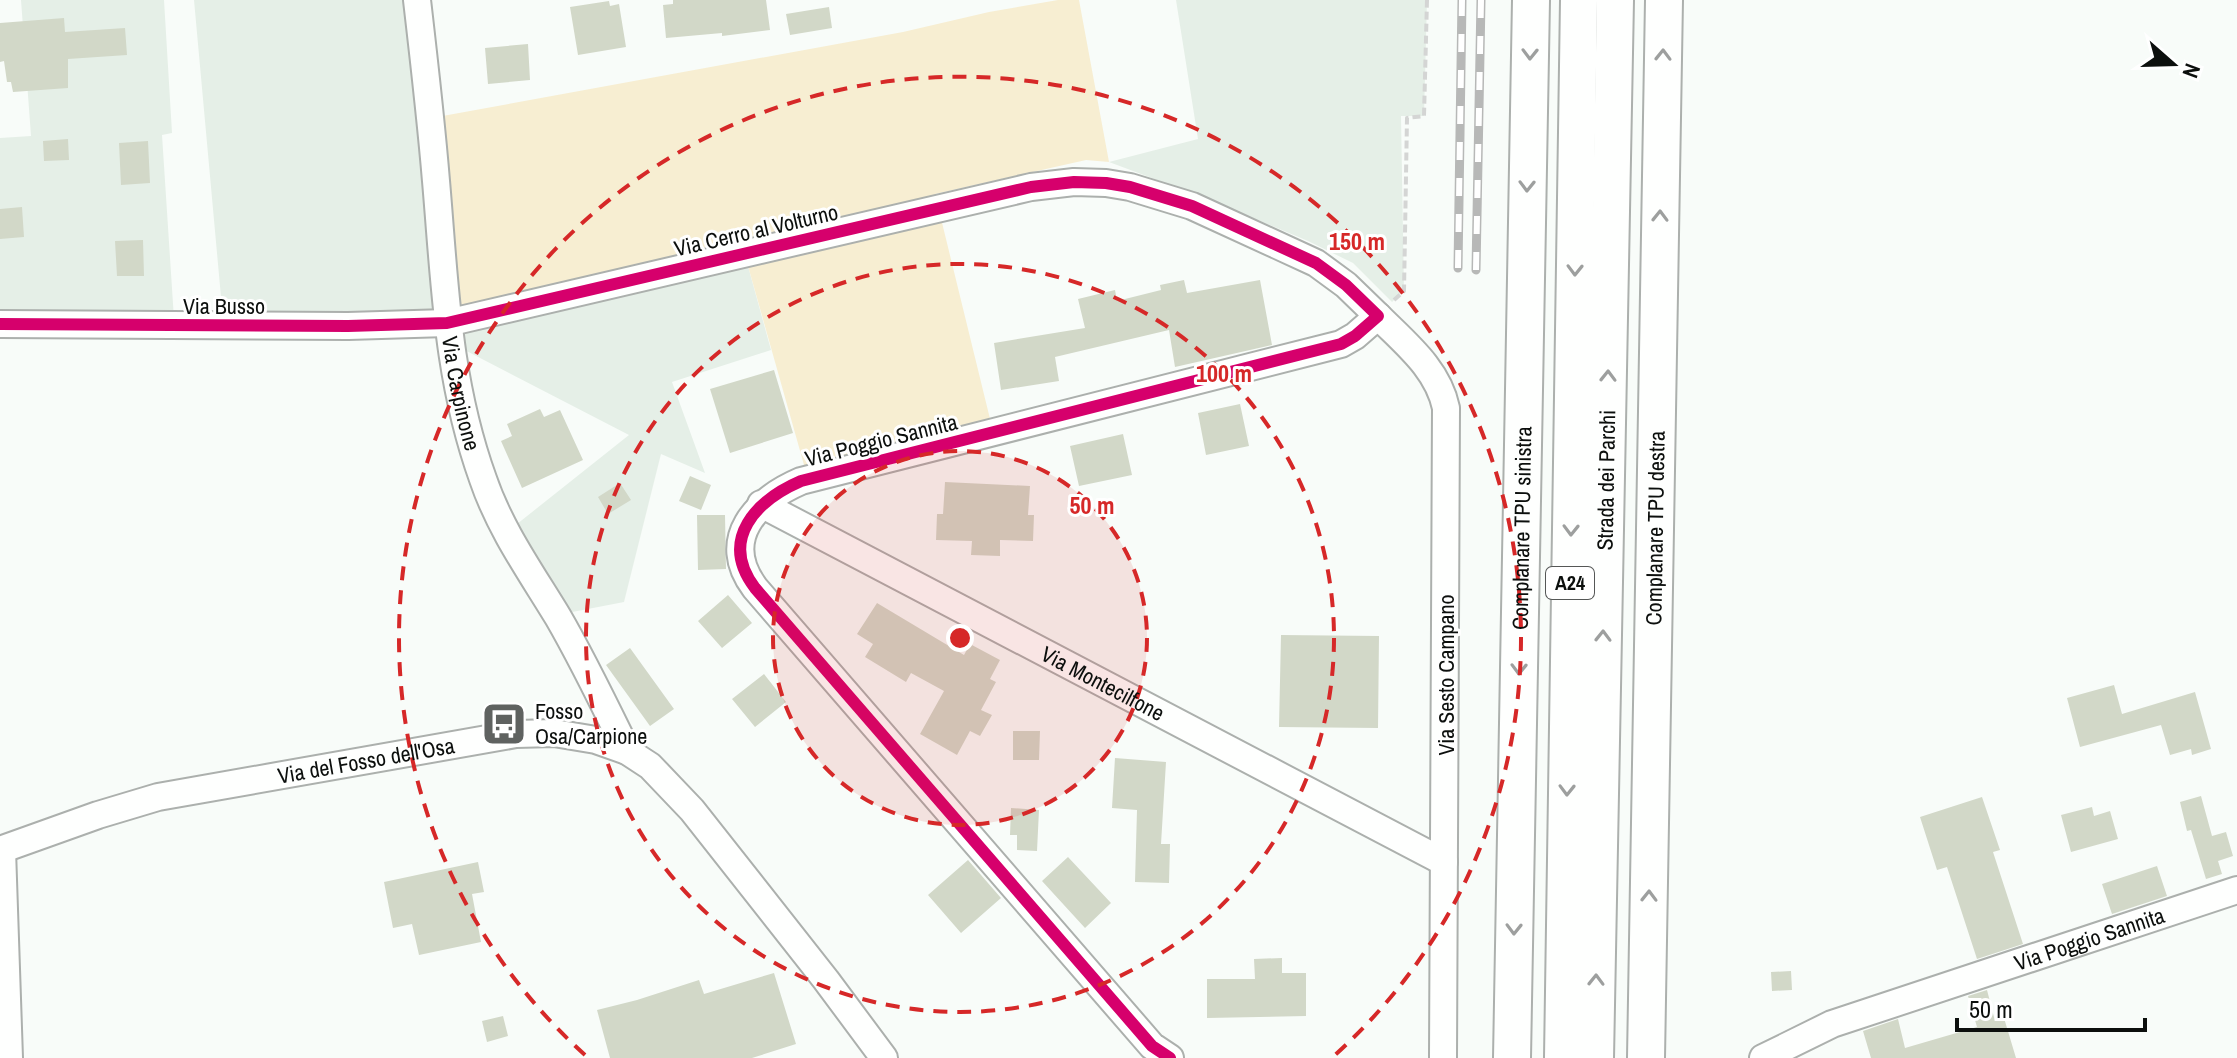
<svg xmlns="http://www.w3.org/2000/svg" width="2237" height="1058" viewBox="0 0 2237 1058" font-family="'Archivo Narrow',sans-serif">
<rect width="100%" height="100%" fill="#f8fcf9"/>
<path fill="#e5efe7" d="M21 0H164L172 133 162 135 174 319 0 317V138L31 136Z
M194 0H410L440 318 223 319Z
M1176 0H1427L1424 116H1401L1404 291 1392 302 1353 263 1308 241 1208 199 1109 162 1198 139Z
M748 266 771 350 672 382 705 473 661 454 624 602 562 614 512 528 629 435 455 345 458 332Z"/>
<path fill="#f7eed2" d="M1058 0H1079L1109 162 1086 160 935 194 992 427 806 472 748 266 458 332 437 117 903 32 989 12Z"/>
<path fill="#d2d8c8" d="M673 0H766L770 30 722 36V33L666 38 663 5 673 4Z
M609 1 610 6 619 4 626 47 578 55 570 7Z
M829 7 832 28 790 35 786 14Z
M64 18 65 32 125 28 127 55 68 59V88L13 92 11 82H7L4 61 0 62V23Z
M528 44 530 80 488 84 485 48Z
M68 139 69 160 44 161 43 141Z
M148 141 150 183 121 185 119 143Z
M22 207 24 237 0 239V209Z
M143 240 144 276H117L115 241Z
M1184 280 1187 293 1260 280 1272 345 1175 367 1169 330 1055 357 1059 381 1001 390 994 343 1085 328 1078 299 1115 290 1117 301 1161 290 1160 285Z
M774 370 793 433 730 453 710 389Z
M1240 404 1249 446 1206 455 1198 413Z
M540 409 544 417 560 410 583 460 522 488 501 441 512 436 507 424Z
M1123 434 1132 475 1079 486 1070 446Z
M690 476 711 485 701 510 679 501Z
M945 482 1030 486 1028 515H1034L1033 541 1000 540V556L971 555 972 541 936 540 937 514H943Z
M620 483 631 500 608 514 598 497Z
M697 515H725L726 569 698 570Z
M728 595 752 623 722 648 698 621Z
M877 603 964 655 970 644 1000 660 990 679 996 682 981 710 992 715 980 736 970 731 957 755 920 734 944 691 911 673 906 682 865 657 873 644 857 634Z
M1281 635 1379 636 1378 728 1279 727Z
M630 648 674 709 650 726 606 665Z
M764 674 786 702 755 727 732 699Z
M2114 685 2122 714 2195 692 2211 749 2192 755 2191 749 2170 755 2161 725 2080 747 2067 698Z
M1013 731H1040L1039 760H1013Z
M1115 758 1166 762 1161 844H1170L1169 883 1135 882 1137 810 1112 808Z
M2201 796 2212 836 2226 832 2233 856 2218 861 2222 874 2206 879 2191 830 2187 831 2180 802Z
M1982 797 2000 850 1993 852 2023 944 1977 959 1947 867 1937 870 1920 817Z
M2092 807 2094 816 2110 811 2118 839 2071 852 2061 815Z
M1011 808 1039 810 1037 851 1017 850V835H1010Z
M1068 857 1111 903 1085 928 1042 881Z
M968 860 1001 898 961 933 928 895Z
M478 862 484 892 472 894 481 942 419 955 412 924 393 928 384 882Z
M2157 866 2167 896 2112 914 2102 884Z
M1282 958V973H1306V1016L1207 1018V979H1255L1254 959Z
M1791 971 1792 990 1772 991 1771 972Z
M774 973 796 1044 752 1058H610L597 1010 637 1000 699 980 704 994Z
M1987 990 1995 1021 2004 1018 2016 1058H1871L1863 1031 1898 1019 1905 1048 1977 1027 1968 996Z
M503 1016 508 1036 487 1042 482 1021Z"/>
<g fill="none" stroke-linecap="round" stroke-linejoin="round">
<g stroke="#acb0ad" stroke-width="30">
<g id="minor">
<path id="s1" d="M417 0C424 60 431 120 436 181 445 284 447 379 483 479 500 529 530 571 558 617 583 660 605 706 627 751"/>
<path d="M1378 316C1406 344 1438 369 1446 408L1443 1058"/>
<path d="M0 324 348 326 447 323 1031 187 1074 182 1106 183 1130 187 1192 206 1316 263 1346 285 1378 316 1355 336 1341 344 801 481C757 500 718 539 755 588L1152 1046 1170 1058"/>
<path id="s2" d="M761 504 1444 862"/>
<path id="s3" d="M0 850 98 815 158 797 516 734 554 733 596 740 627 751 650 766 692 810 826 980 884 1058"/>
<path d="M2 850 9 1058"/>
<path id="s4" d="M1763 1058 1832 1024 2237 890"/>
</g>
</g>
<g stroke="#acb0ad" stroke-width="40">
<g id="highway">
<path id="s5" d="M1512 1058 1531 0"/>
<path d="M1563 1058 1579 0"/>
<path id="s6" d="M1595 1058 1615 0"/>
<path id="s7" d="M1646 1058 1664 0"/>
</g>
</g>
<path stroke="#d4d5d4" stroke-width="4" stroke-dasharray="8 4" stroke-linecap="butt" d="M1394 300 1404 291 1407 118 1424 116 1427 0"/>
<use href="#minor" stroke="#fefffe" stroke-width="26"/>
<use href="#highway" stroke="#fefffe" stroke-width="36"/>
<g stroke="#b7b8b7" stroke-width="9">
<path id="rail" d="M1458 268 1462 0
M1476 270 1481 0"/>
</g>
<use href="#rail" stroke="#fff" stroke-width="6" stroke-dasharray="18" stroke-linecap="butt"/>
<g stroke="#fff" stroke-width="17">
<path id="cycleway" d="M0 324 348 326 447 323 1031 187 1074 182 1106 183 1130 187 1192 206 1316 263 1346 285 1378 316 1355 336 1341 344 801 481C757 500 718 539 755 588L1152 1046 1170 1058"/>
</g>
<use href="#cycleway" stroke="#d6006c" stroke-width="12"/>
</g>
<defs><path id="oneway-chevron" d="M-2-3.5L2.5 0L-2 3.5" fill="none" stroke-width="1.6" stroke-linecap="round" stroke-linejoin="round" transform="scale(2)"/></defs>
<g stroke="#9d9f9e">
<use href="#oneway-chevron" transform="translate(1530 54) rotate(91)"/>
<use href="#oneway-chevron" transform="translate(1663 55) rotate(-89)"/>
<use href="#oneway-chevron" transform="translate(1527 186) rotate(91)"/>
<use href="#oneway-chevron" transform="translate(1660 216) rotate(-89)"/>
<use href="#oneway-chevron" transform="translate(1575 270) rotate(91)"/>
<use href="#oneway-chevron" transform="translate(1608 376) rotate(-89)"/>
<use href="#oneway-chevron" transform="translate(1571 530) rotate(91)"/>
<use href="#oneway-chevron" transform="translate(1603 636) rotate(-89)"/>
<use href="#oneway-chevron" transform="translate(1519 669) rotate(91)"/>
<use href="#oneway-chevron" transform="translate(1567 790) rotate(91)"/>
<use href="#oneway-chevron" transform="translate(1649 896) rotate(-89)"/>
<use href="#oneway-chevron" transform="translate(1514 929) rotate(91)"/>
<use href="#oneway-chevron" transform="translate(1596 980) rotate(-89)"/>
</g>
<circle cx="960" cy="638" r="187" fill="#d62828" fill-opacity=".12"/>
<g fill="none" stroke="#d62828" stroke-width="4" stroke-dasharray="14 10">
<circle cx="960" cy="638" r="187"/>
<circle cx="960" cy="638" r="374"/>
<path d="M585 1055A561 561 0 1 1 1335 1055"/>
</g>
<defs>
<g id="bus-square" transform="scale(2.3)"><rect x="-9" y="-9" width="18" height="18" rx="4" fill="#5f6260" stroke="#fff"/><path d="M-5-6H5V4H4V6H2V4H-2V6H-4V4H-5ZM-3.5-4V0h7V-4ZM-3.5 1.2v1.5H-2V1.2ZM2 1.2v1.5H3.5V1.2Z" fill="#fff"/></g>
</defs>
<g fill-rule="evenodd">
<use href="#bus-square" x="504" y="724"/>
</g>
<g text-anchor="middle" stroke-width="6" stroke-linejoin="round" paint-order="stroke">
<rect fill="#fff" stroke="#555756" stroke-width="2" x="1546" y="567" width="48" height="32" rx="6"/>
<g font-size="20" font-weight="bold" fill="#0c0f0d">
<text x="1570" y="590">A24</text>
</g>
<g font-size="22" fill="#0c0f0d" stroke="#fff">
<text transform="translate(756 230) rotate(-13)" y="8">Via Cerro al Volturno</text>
<text x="224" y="314">Via Busso</text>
<text dy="8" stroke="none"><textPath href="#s1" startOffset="396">Via Carpinone</textPath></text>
<text transform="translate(881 440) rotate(-14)" y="8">Via Poggio Sannita</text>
<text dy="8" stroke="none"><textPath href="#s6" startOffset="578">Strada dei Parchi</textPath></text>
<text dy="8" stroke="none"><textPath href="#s5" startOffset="530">Complanare TPU sinistra</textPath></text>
<text dy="8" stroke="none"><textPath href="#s7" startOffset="530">Complanare TPU destra</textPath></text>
<text transform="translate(1446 675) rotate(-90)" y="8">Via Sesto Campano</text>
<text dy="8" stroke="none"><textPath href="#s2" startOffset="386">Via Montecilfone</textPath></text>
<text dy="8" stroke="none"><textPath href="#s3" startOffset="378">Via del Fosso dell'Osa</textPath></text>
<text dy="8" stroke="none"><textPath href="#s4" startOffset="348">Via Poggio Sannita</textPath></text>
</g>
<g font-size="22" fill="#0c0f0d" stroke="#fff" text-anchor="start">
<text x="535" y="719">Fosso<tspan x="535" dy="25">Osa/Carpione</tspan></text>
</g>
</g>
<circle cx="960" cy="638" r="12" fill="#d62828" stroke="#fff" stroke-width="4"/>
<g font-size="24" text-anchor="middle" font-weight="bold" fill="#d62828" stroke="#fff" stroke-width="6" stroke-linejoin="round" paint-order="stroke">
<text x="1357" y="250">150 m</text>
<text x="1224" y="382">100 m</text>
<text x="1092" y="514">50 m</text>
</g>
<g transform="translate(2173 64) rotate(110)" stroke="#ffffff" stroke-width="6" paint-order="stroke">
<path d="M0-6L14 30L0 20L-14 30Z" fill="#0c0f0d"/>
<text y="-12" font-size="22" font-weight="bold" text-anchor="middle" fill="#0c0f0d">N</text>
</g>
<path d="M1957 1018v12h188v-12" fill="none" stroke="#0c0f0d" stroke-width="4"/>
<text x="1969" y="1018" font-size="24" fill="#0c0f0d" stroke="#ffffff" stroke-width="6" paint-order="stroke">50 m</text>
</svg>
